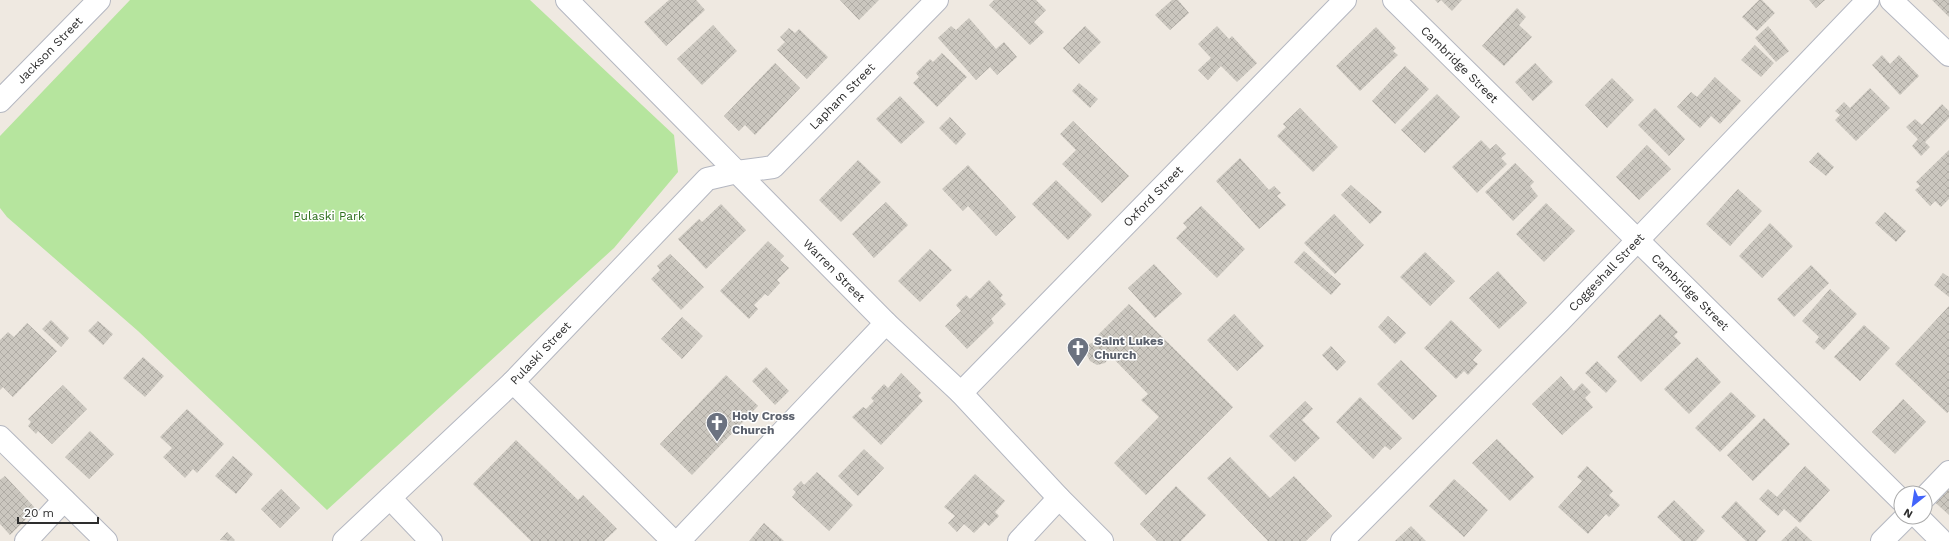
<svg xmlns="http://www.w3.org/2000/svg" width="1949" height="541" viewBox="0 0 1949 541" font-family="'Work Sans',sans-serif">
<defs>
<pattern id="building-cross-hatch" width="8" height="8" patternUnits="userSpaceOnUse"><rect width="8" height="8" fill="#cbc7bf"/><path d="M0 0l8 8M0 8l8-8" fill="none" stroke="#afaba4"/></pattern>
</defs>
<rect width="100%" height="100%" fill="#efe9e1"/>
<path fill="#b6e59e" d="M130 0H530L674 135 678 172 614 248 327 510 138 331 7 217 0 208V136Z"/>
<path fill="url(#building-cross-hatch)" d="M669 0H696L705 10 666 46 644 22Z
M840 0H879L859 20Z
M994 0H1036L1046 10 1034 22 1044 32 1030 45 989 5Z
M1172 0H1178L1189 13 1170 30 1155 15Z
M1435 0H1462L1452 11 1441 0 1438 3Z
M1759 0H1762L1775 13 1757 31 1742 17Z
M1809 0H1825L1816 8Z
M1932 0H1949V17Z
M1517 8 1526 17 1519 25 1532 37 1504 66 1482 46Z
M969 18 996 49 1004 42 1017 57 997 75 990 67 976 80 938 38 951 26 956 30Z
M713 25 737 51 702 85 677 59Z
M1085 26 1101 42 1079 64 1063 48Z
M1217 26 1229 39 1232 36 1257 63 1237 82 1221 66 1208 80 1198 70 1211 58 1198 44Z
M1768 26 1789 51 1776 62 1755 38Z
M1376 27 1396 48 1393 51 1398 55 1360 91 1336 66Z
M789 28 795 33 799 29 828 57 807 79 777 50 785 42 780 37Z
M1755 45 1774 63 1761 77 1741 60Z
M942 53 967 77 937 107 913 83 919 77 916 73 930 59 933 62Z
M1882 55 1890 64 1899 55 1919 76 1900 95 1872 65Z
M775 63 800 88 755 135 745 125 739 131 724 116Z
M1535 63 1553 82 1533 101 1515 82Z
M1405 66 1429 89 1395 124 1372 101Z
M1715 77 1741 101 1720 124 1711 116 1700 128 1677 107 1691 92 1697 97Z
M1612 78 1634 100 1607 128 1585 105Z
M1079 83 1098 99 1090 108 1072 91Z
M1870 88 1890 108 1856 141 1835 120 1840 115 1835 111 1844 102 1850 108Z
M1437 94 1460 117 1425 153 1401 130Z
M900 96 925 122 901 144 876 119Z
M1942 104 1949 111V118L1925 142 1930 147 1921 156 1912 146 1918 139 1906 127 1915 119 1922 125Z
M1300 108 1338 147 1313 172 1277 136 1286 127 1283 124Z
M1655 108 1685 139 1669 156 1638 125Z
M950 117 966 134 956 145 939 128Z
M1073 121 1129 176 1102 203 1062 164 1076 150 1060 134Z
M1481 140 1490 149 1496 144 1506 154 1501 158 1507 164 1477 193 1452 167Z
M1647 145 1671 169 1639 200 1616 177Z
M1949 150V199L1941 207 1935 201 1930 206 1915 190 1920 186 1916 182Z
M1818 152 1834 167 1826 176 1809 162Z
M1240 158 1269 190 1274 186 1281 193 1277 196 1286 205 1259 229 1216 181Z
M858 160 881 182 841 222 819 200Z
M1515 163 1534 182 1530 186 1538 196 1513 221 1485 192Z
M968 165 1016 217 996 236 968 206 963 211 942 189Z
M1056 180 1092 215 1068 240 1032 204Z
M1351 185 1382 212 1370 224 1341 195Z
M1738 189 1762 211 1730 246 1706 224Z
M886 202 908 225 874 258 852 234Z
M1546 203 1575 231 1544 262 1516 234Z
M721 204 746 230 706 269 678 239 699 219 702 222Z
M1201 206 1245 249 1217 278 1176 238 1187 227 1183 223Z
M1885 212 1906 231 1896 242 1875 223Z
M1334 214 1364 245 1335 274 1304 243Z
M1770 223 1793 246 1762 278 1739 256Z
M768 241 784 256 780 260 789 268 777 280 780 283 768 296 765 294 754 305 758 309 749 319 720 291Z
M930 249 952 270 920 302 898 281Z
M1304 251 1341 284 1331 295 1294 262Z
M1425 252 1455 281 1430 306 1400 277Z
M670 254 704 287 681 310 651 279 660 270 657 266Z
M1154 264 1182 294 1155 318 1128 288Z
M1811 265 1829 283 1794 317 1777 299Z
M1498 271 1527 303 1499 329 1469 298Z
M1943 273 1949 277V297L1934 285Z
M989 280 1003 295 1000 298 1006 304 991 319 994 323 967 349 945 326 961 311 956 305 966 295 970 299Z
M1830 289 1857 314 1824 350 1815 342 1819 337 1802 321Z
M1129 304 1233 407 1146 495 1114 463 1159 417 1141 400 1148 394 1111 356 1105 363 1097 365 1090 361 1087 355 1089 344 1100 340 1096 337Z
M1949 306V411L1947 413 1895 364Z
M1234 314 1264 346 1237 371 1207 340Z
M1660 314 1678 332 1674 336 1681 343 1641 382 1617 357Z
M1388 316 1406 333 1395 344 1378 327Z
M682 317 703 336 682 359 661 339Z
M51 320 69 338 61 347 42 329Z
M1451 320 1482 350 1473 360 1478 364 1468 375 1464 371 1456 379 1424 348Z
M98 321 113 334 103 345 88 331Z
M27 323 57 351 13 397 3 387 0 390V340L8 332 14 337Z
M1864 325 1890 348 1860 381 1834 357Z
M1331 346 1346 362 1337 371 1322 355Z
M143 357 164 376 145 397 123 378Z
M1697 357 1721 382 1689 414 1664 389Z
M1401 360 1437 396 1413 420 1377 384Z
M1597 361 1617 381 1606 393 1585 373Z
M766 367 789 391 775 405 752 381Z
M901 373 921 393 918 396 923 401 881 445 852 417 863 407 866 409 874 401 871 398 884 384 888 388Z
M726 375 758 406 692 475 660 444Z
M1561 376 1574 391 1582 383 1591 392 1585 398 1593 407 1562 435 1532 404Z
M63 385 87 409 52 444 38 431 36 434 28 426 31 422 28 419Z
M1731 392 1756 416 1720 452 1695 428Z
M1360 397 1402 438 1390 450 1385 446 1373 459 1336 422Z
M1903 399 1926 422 1895 454 1872 432Z
M1305 401 1313 409 1302 420 1320 438 1295 462 1269 436Z
M187 409 224 444 197 473 193 469 185 478 163 457 172 448 160 437Z
M1764 418 1790 444 1753 481 1727 455Z
M90 431 114 454 89 479 65 457Z
M1497 439 1534 477 1510 501 1472 463Z
M516 440 578 500 583 495 617 529 604 541H531L473 484Z
M864 449 884 468 858 496 838 476Z
M233 456 253 474 236 494 215 476Z
M1230 457 1270 498 1294 476 1332 516 1306 541H1268L1207 478Z
M1587 466 1613 491 1609 495 1620 505 1609 517 1606 514 1588 534 1558 507 1582 481 1577 477Z
M1805 466 1830 490 1800 523 1784 509 1778 516 1759 499 1768 489 1777 497Z
M817 472 853 505 829 531 792 497 796 492 793 489 801 481 804 485Z
M1949 473V515L1928 496Z
M975 474 1005 501 995 512 999 516 989 526 985 522 974 533 964 524 957 532 948 523 955 516 944 507Z
M5 476 36 509 10 535 0 524V480Z
M1454 479 1488 510 1464 537 1429 506Z
M1176 486 1206 515 1181 541H1157L1140 524Z
M281 489 300 508 280 528 261 509Z
M1674 500 1705 531 1696 541H1682L1657 517Z
M1736 501 1766 531 1757 541H1746L1721 517Z
M764 523 784 541H749Z
M1411 526 1426 541H1395Z
M1796 526 1812 541H1781Z
M227 532 235 540 234 541 220 540Z"/>
<g fill="none" stroke-linecap="round" stroke-linejoin="round">
<g stroke="#b4b7c1" stroke-width="24">
<g id="minor">
<path id="s1" d="M567 0 886 323 961 393 1059 498 1102 541"/>
<path id="s2" d="M1394 0 1901 500"/>
<path d="M1891 0 1949 55"/>
<path id="s3" d="M0 101 99 0"/>
<path d="M513 382 673 541"/>
<path id="s4" d="M961 393 1345 0"/>
<path d="M0 437 106 541"/>
<path d="M1925 497 1949 472"/>
<path d="M390 498 431 541"/>
<path d="M1918 517 1942 541"/>
<path d="M26 541 64 500"/>
<path id="s5" d="M344 541 513 382 707 179 737 172 773 167 937 0"/>
<path d="M679 541 886 323"/>
<path d="M1019 541 1059 498"/>
<path id="s6" d="M1342 541 1560 321 1868 0"/>
<path d="M1882 541 1906 517"/>
</g>
</g>
<use href="#minor" stroke="#fff" stroke-width="22"/>
</g>
<defs>
<g id="church-pin" transform="scale(1.15)"><path d="M0 17L-7.5 6A9.5 9.5 0 1 1 7.5 6Z" fill="#6b7280" stroke="#fff"/><path d="M-1.2-6h2.4v3.5h3.3v2.4h-3.3V6h-2.4V-.1h-3.3v-2.4h3.3Z" fill="#fff"/></g>
</defs>
<g fill-rule="evenodd">
<use href="#church-pin" x="1078" y="348"/>
<use href="#church-pin" x="717" y="423"/>
</g>
<g text-anchor="middle" stroke-width="3" stroke-linejoin="round" paint-order="stroke">
<g font-size="12" fill="#2e2e2e" stroke="#fff">
<text dy="4" stroke="none"><textPath href="#s3" startOffset="71">Jackson Street</textPath></text>
<text dy="4" stroke="none"><textPath href="#s2" startOffset="92">Cambridge Street</textPath></text>
<text dy="4" stroke="none"><textPath href="#s5" startOffset="679">Lapham Street</textPath></text>
<text dy="4" stroke="none"><textPath href="#s4" startOffset="275">Oxford Street</textPath></text>
<text dy="4" stroke="none"><textPath href="#s1" startOffset="380">Warren Street</textPath></text>
<text dy="4" stroke="none"><textPath href="#s6" startOffset="377">Coggeshall Street</textPath></text>
<text dy="4" stroke="none"><textPath href="#s2" startOffset="416">Cambridge Street</textPath></text>
<text dy="4" stroke="none"><textPath href="#s5" startOffset="272">Pulaski Street</textPath></text>
</g>
<g font-size="12" fill="#2c6e1b" stroke="#fff">
<text x="329" y="220">Pulaski Park</text>
</g>
<g font-size="12" font-weight="bold" fill="#5b616d" stroke="#fff" text-anchor="start">
<text x="1094" y="345">Saint Lukes<tspan x="1094" dy="14">Church</tspan></text>
<text x="732" y="420">Holy Cross<tspan x="732" dy="14">Church</tspan></text>
</g>
</g>
<g transform="translate(1913 505) rotate(210)"><circle r="19" fill="#ffffff" stroke="#ababab"/>
<path d="M0-3L7 15L0 10L-7 15Z" fill="#4264fb"/>
<text y="-6" font-size="11" font-weight="bold" text-anchor="middle" fill="#2e2e2e">N</text>
</g>
<path d="M18 517v6h80v-6" fill="none" stroke="#2e2e2e" stroke-width="2"/>
<text x="24" y="517" font-size="12" fill="#2e2e2e" stroke="#ffffff" stroke-width="3" paint-order="stroke">20 m</text>
</svg>
